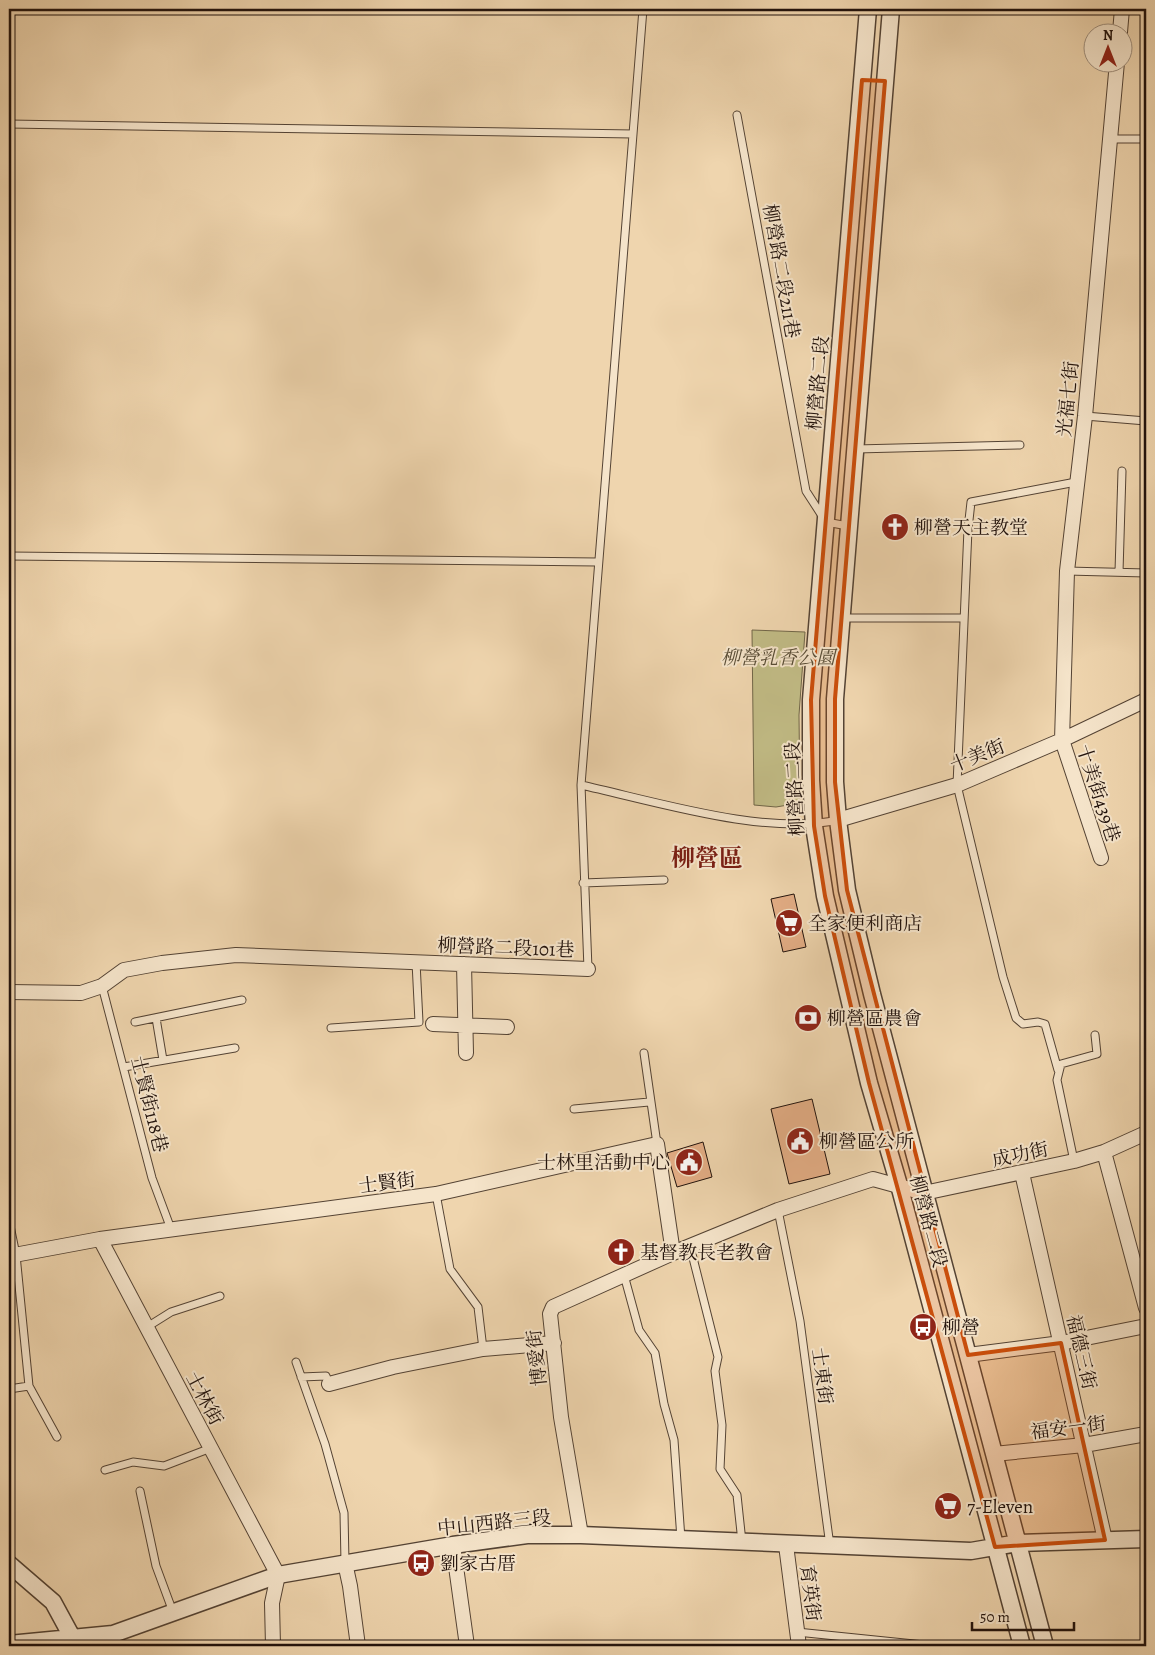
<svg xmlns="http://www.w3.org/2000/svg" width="1155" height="1655" viewBox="0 0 1155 1655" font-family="Alegreya,'Noto Serif TC',serif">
<rect width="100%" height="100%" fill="#efd5ae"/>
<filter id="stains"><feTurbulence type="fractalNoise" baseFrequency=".004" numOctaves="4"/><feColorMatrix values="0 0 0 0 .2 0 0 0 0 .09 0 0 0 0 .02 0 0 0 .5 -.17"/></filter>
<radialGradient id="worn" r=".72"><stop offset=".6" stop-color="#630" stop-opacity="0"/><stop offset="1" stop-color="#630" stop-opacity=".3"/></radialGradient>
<path fill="#c1bb85" stroke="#716648" d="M752 630 805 632 799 715 800 803 776 807 754 805Z"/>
<path fill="#e4ae86" stroke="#21120c" d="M794 894 806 947 783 952 771 899Z
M812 1099 830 1174 789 1184 771 1109Z
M703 1142 712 1177 677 1187 667 1153Z"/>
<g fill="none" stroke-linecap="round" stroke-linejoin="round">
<g stroke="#544334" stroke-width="9">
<path id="service" d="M737 115 806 491 826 522 848 526
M9 124 633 134
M1111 139H1146
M1085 416 1146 421
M856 449 1020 445
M9 556 597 562
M1067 571 1146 573
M1119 572 1122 471
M842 618H964
M581 785 643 9
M583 883 664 880
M588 969 581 785C654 801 766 836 838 820
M102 986 152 1178 171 1229
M156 1018 163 1060
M135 1022 242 1000
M331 1028 419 1022 416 962
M644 1053 657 1144
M124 1067 235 1048
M1058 1070 1045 1024 1038 1022 1023 1024 1016 1018 1003 977 957 785 968 529 971 502 1076 482
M574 1109 649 1102
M1074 1161 1057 1080 1061 1064 1097 1054 1095 1035
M436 1194 450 1269 478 1307 483 1349
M778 1210 800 1321 830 1546
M9 1221 16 1255 29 1386 57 1437
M690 1246 718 1357 715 1371 722 1425 720 1469 737 1495 742 1542
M624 1275 639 1330 655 1353 664 1404 674 1440 681 1539
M147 1327 171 1312 220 1296
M296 1362 325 1444 344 1513 345 1562
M301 1377 326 1376 329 1384
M9 1389 29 1386
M105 1470 133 1462 164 1466 211 1448
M140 1491 156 1566 173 1612
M797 1632 924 1645"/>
</g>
<g stroke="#544334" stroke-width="16">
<path id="minor" d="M1120 32 1122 9
M838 820 957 785 1062 740 1146 700
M1101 858 1062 740 1067 571 1085 416 1117 62
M464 964 466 1053
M9 992 81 993 102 986 124 970 162 963 236 955 588 969
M433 1024 507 1027
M1104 1152 1146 1308
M1022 1173 1105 1540
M100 1239 278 1575 272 1603 273 1646
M9 1256 100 1239 436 1194 657 1144 673 1253
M968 1355 1061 1343 1146 1326
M329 1384 393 1367 483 1349 554 1343
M994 1454 1084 1445 1146 1434
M581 1535 561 1417 550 1314 553 1307 673 1253 778 1210 873 1179 924 1193 1074 1161 1104 1152 1146 1133
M453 1545 467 1646
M786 1545 799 1646
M345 1563 350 1586 358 1646"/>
</g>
<g stroke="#544334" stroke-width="19">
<path id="tertiary" d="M868 9 811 700V780L814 826 825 896 869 1083 899 1185 1022 1646
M891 9 835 699V782L838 820 847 890 872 994 1045 1646
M9 1564 53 1602 72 1637
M9 1644 113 1634 278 1575 453 1545 527 1535H581L971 1551 1018 1543 1146 1539"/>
</g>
<use href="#service" stroke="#f5e4ca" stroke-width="7"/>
<use href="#minor" stroke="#f5e4ca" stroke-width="14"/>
<use href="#tertiary" stroke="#f5e4ca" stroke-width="16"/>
</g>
<path fill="#ca4e0c" fill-opacity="0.2" stroke="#ca4e0c" stroke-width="4" stroke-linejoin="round" d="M862 80 885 81 835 699V782L847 890 968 1355 1061 1343 1105 1540 995 1547 869 1083 825 896 814 826 811 700Z"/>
<defs>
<g id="church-disc" transform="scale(1.4375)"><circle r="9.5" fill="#8f2418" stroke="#f5e4ca"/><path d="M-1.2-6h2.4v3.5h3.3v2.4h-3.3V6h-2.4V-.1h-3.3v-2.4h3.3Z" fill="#fff"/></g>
<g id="supermarket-disc" transform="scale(1.4375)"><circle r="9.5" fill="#8f2418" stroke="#f5e4ca"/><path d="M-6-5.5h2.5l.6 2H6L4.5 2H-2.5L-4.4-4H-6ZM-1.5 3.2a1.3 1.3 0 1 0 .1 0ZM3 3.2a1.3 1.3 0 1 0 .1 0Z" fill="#fff"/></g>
<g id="bank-disc" transform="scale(1.4375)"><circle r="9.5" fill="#8f2418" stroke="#f5e4ca"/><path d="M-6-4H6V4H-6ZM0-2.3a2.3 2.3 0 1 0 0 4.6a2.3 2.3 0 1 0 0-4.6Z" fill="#fff"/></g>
<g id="civic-disc" transform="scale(1.4375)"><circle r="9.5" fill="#8f2418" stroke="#f5e4ca"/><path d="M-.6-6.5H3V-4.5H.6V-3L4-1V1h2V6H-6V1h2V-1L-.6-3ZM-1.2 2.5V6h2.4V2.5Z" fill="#fff"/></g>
<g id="bus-disc" transform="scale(1.4375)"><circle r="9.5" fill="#8f2418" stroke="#f5e4ca"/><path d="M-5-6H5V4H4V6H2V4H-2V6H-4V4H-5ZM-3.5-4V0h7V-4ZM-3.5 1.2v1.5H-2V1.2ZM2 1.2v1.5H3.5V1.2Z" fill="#fff"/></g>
</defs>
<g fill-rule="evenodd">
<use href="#church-disc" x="895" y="527"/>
<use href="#supermarket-disc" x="789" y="923"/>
<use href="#bank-disc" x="808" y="1018"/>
<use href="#civic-disc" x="800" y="1141"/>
<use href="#civic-disc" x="689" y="1162"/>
<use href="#church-disc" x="621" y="1252"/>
<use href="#bus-disc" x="923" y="1327"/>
<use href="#supermarket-disc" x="948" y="1506"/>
<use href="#bus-disc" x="421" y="1563"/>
</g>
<g text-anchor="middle" stroke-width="4" stroke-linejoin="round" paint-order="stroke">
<g font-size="19" fill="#21120c" stroke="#f5e4ca">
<text transform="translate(782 271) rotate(80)" y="7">柳營路二段211巷</text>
<text transform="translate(817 383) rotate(-85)" y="7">柳營路二段</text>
<text transform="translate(1067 399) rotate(-84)" y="7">光福七街</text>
<text transform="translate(977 755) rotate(-22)" y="7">十美街</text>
<text transform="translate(794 789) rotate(-93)" y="7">柳營路二段</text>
<text transform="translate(1099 793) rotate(72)" y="7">十美街439巷</text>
<text transform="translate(506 947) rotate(2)" y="7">柳營路二段101巷</text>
<text transform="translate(150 1104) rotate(76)" y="7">士賢街118巷</text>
<text transform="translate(1020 1154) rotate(-12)" y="7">成功街</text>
<text transform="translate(387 1182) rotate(-7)" y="7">士賢街</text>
<text transform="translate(929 1221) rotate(75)" y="7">柳營路二段</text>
<text transform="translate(1082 1352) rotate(77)" y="7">福德三街</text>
<text transform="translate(536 1358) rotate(-96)" y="7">博愛街</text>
<text transform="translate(823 1376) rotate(83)" y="7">士東街</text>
<text transform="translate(205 1398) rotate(62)" y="7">士林街</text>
<text transform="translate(1068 1427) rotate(-7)" y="7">福安一街</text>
<text transform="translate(494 1522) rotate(-6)" y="7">中山西路三段</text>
<text transform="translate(811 1593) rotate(83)" y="7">育英街</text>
</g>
<g font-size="19" fill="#21120c" stroke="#f5e4ca" text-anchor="start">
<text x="914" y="534">柳營天主教堂</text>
<text x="808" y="930">全家便利商店</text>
<text x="827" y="1025">柳營區農會</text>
<text x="819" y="1148">柳營區公所</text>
<text x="670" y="1169" text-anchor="end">士林里活動中心</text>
<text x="640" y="1259">基督教長老教會</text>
<text x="942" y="1334">柳營</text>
<text x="967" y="1513">7-Eleven</text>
<text x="440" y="1570">劉家古厝</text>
</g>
<g font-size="19" font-style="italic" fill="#594d36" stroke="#f5e4ca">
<text x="778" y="664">柳營乳香公園</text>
</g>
<g font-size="24" font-weight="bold" fill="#7a1f14" stroke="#f5e4ca">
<text x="707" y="866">柳營區</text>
</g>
</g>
<rect width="1155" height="1655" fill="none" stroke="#efd5ae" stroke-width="30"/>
<rect x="10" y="10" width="1135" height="1635" fill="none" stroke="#21120c" stroke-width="2.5"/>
<rect x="15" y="15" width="1125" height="1625" fill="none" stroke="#21120c"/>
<g transform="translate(1108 48)"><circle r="24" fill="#f5e4ca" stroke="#a0907e"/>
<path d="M0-4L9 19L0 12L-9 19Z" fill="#8f2418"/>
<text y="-8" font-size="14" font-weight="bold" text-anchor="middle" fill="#21120c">N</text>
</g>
<path d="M972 1622v8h102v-8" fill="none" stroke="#21120c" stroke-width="2.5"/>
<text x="980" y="1622" font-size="15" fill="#21120c" stroke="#f5e4ca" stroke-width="4" paint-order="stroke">50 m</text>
<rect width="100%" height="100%" filter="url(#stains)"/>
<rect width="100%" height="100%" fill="url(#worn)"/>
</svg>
